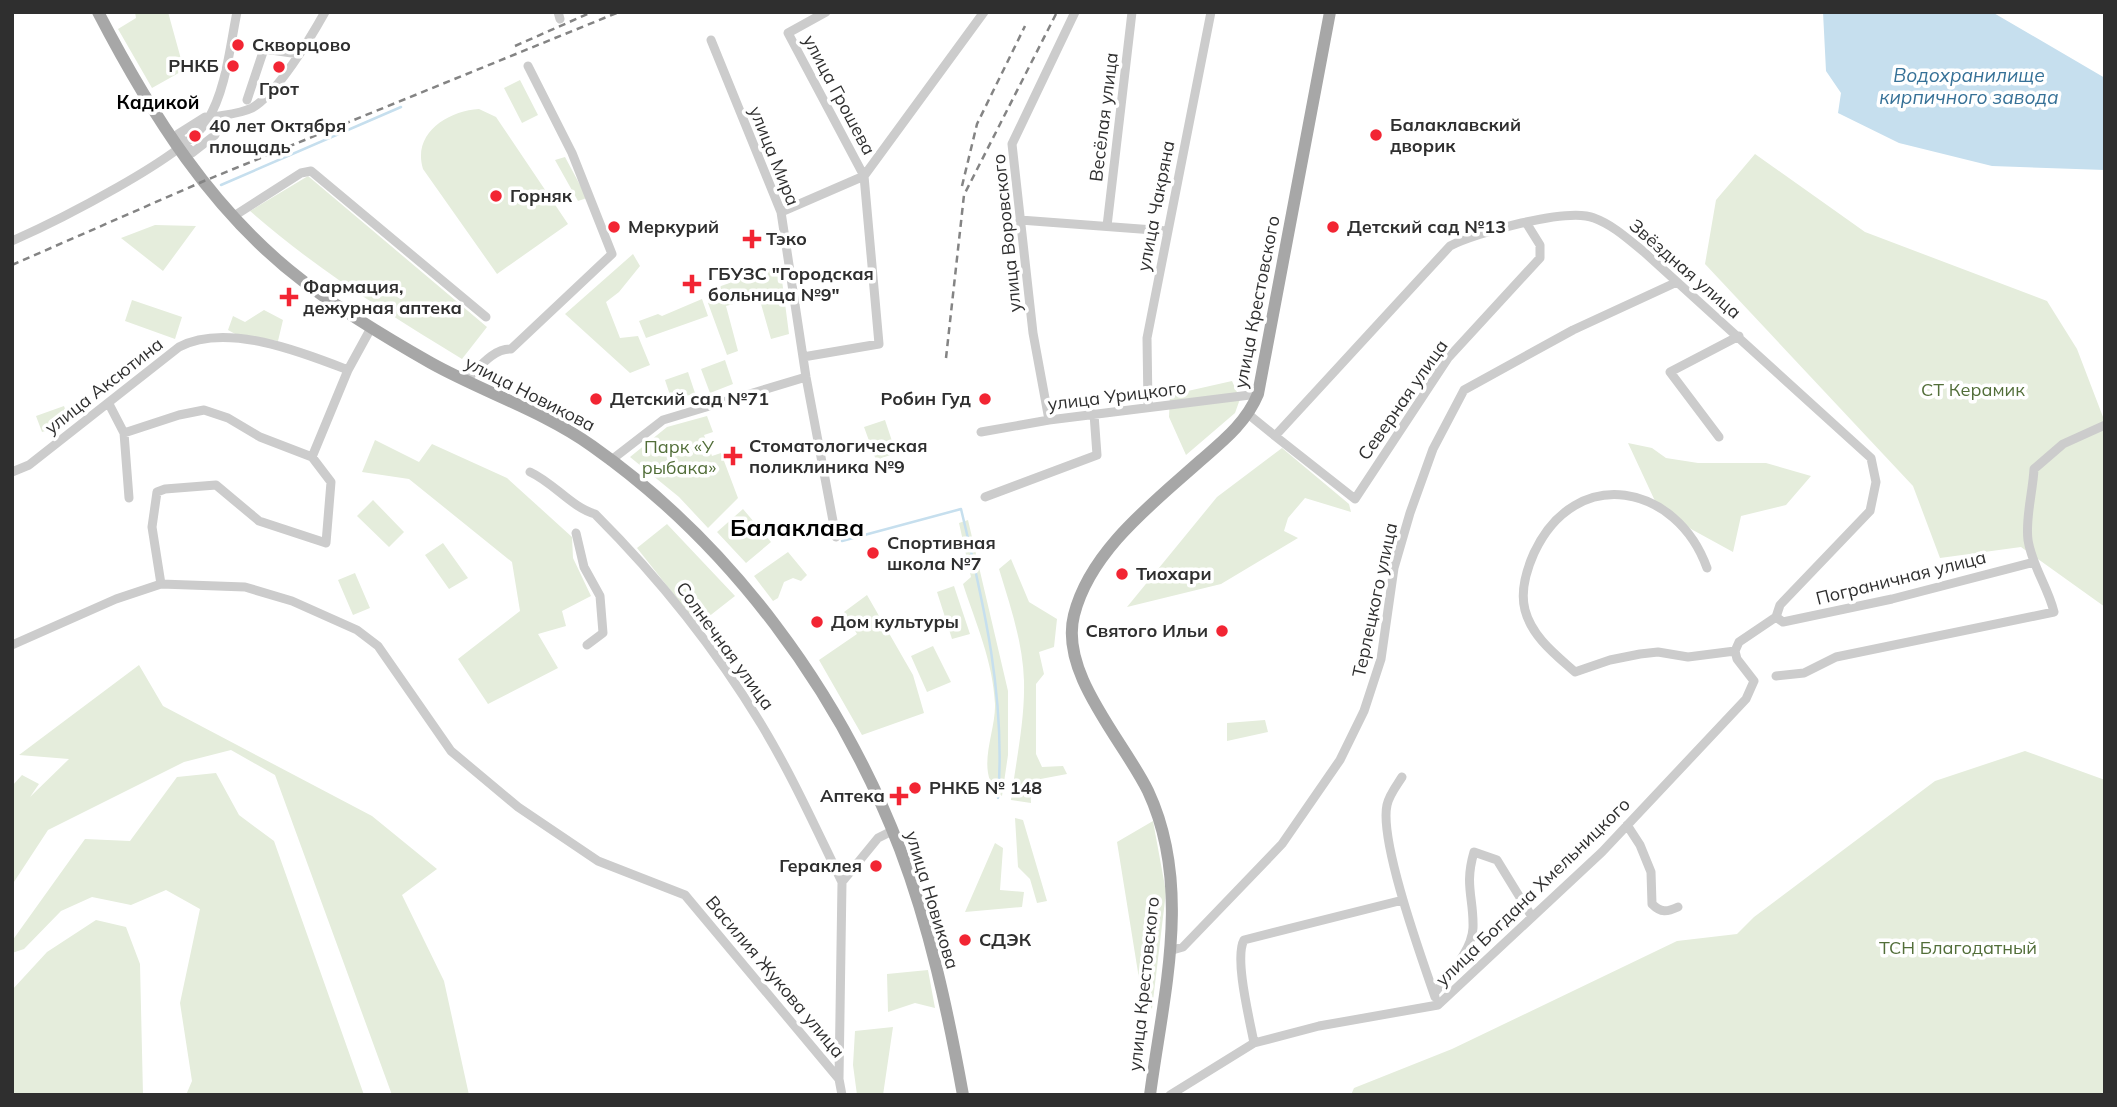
<svg xmlns="http://www.w3.org/2000/svg" width="2117" height="1107" viewBox="0 0 2117 1107" font-family="Mulish,sans-serif">
<rect width="100%" height="100%" fill="#fff"/>
<path fill="#e5eddc" d="M135 12H168L184 70 152 88 118 29 136 18Z
M520 80 538 115 522 123 504 88Z
M479 109 496 117 568 224 497 274 423 169C412 133 448 111 479 109Z
M1755 154 1865 232 2047 301 2077 349 2103 417 2105 607 2021 547 1940 558 1913 486 1705 264 1716 200Z
M565 157 587 198 578 201 555 160Z
M308 176 487 327 462 359C387 313 316 269 250 211Z
M155 225 196 226 163 271 121 238Z
M633 254 640 266 619 292 606 302 620 338 638 336 650 365 630 373 565 314Z
M780 265 789 334 771 339 759 297 726 306 738 351 727 355 708 303 721 286Z
M702 299 708 316 646 338 639 321 658 314 662 316Z
M132 300 182 317 175 339 125 321Z
M264 310 283 320 278 341 237 335 228 330 233 316 245 322Z
M725 360 733 384 710 393 701 369Z
M688 372 695 393 672 401 665 380Z
M1232 381 1240 399 1235 413 1186 455 1169 417 1170 395Z
M64 406 70 423 42 432 36 416Z
M707 416 713 432 704 435 712 456 721 453 738 498 708 528 679 497 630 457 667 427Z
M885 420 896 453 876 460 864 427Z
M375 440 419 462 432 444 507 478 572 537 573 558 591 596 562 611 566 626 538 634 558 668 488 704 458 659 520 611 512 562 409 479 362 472Z
M1628 443 1652 448 1666 458 1698 463H1766L1811 476 1786 505 1741 516 1733 552 1691 529 1655 501Z
M1282 448 1349 504 1351 512 1305 498 1288 518 1284 531 1298 538 1221 584 1127 607 1217 497Z
M373 500 404 532 389 547 357 516Z
M743 509 771 542 746 563 717 532Z
M968 520 1008 691V755L1002 796C973 774 996 734 995 704 993 661 976 624 963 584L971 577 959 523Z
M667 524 735 596 698 625 637 548Z
M443 543 468 578 449 589 425 555Z
M788 552 807 575 801 581 793 578 784 582 778 598 773 601 754 576Z
M1011 559 1029 602 1057 619 1054 647 1039 652 1044 674 1036 684V754L1042 767 1063 766 1067 774 1030 781 1031 803 1011 800C1016 760 1025 721 1024 681 1023 643 1010 605 999 569Z
M355 573 370 608 353 615 338 580Z
M954 586 970 634 952 639 937 592Z
M867 595 913 675 924 713 862 735 819 660 857 634 844 612Z
M933 646 951 682 927 692 911 656Z
M139 665 163 706 372 816 437 869 402 895 444 981 469 1095H392L275 775 231 750 184 762 48 830 12 885V786L22 775 39 784 30 797 69 759 19 755Z
M1265 720 1268 732 1227 741V723Z
M2025 751 2105 780V1095H1351L1354 1088 1452 1049 1677 941 1737 934 1754 917 1935 781Z
M216 773 239 815 274 841 364 1095H186L192 1081 180 1003 200 909 166 890 131 905 92 897 61 911 24 949 12 953V941L85 839 130 841 177 777Z
M1015 818 1023 820 1047 901 1037 903 1030 879 1018 867Z
M1153 821 1166 892 1152 1009 1141 991 1117 842Z
M995 843 1003 848 1000 890 1024 892 1022 907 965 912Z
M96 920 126 927 140 964 143 1095H12V990L47 952Z
M928 970 935 1008 915 1003 888 1012 887 974Z
M893 1027 883 1095H857L853 1065 855 1031Z"/>
<path fill="#c6dfee" d="M1823 12H1992L2105 78V170L1992 166 1899 143 1838 113 1841 93 1826 71Z"/>
<g fill="none" stroke-linecap="round" stroke-linejoin="round">
<path stroke="#c6dfee" stroke-width="2.5" d="M221 185 401 107
M842 541 961 509C984 604 1006 699 998 798"/>
<path stroke="#ccc" stroke-width="9" d="M558 12 560 19
M711 40 781 212 806 377 836 537
M247 100 264 49 299 54
M205 117 217 127 215 135 192 153 178 134Z
M209 118C222 115 240 114 252 108 277 94 311 37 325 12
M781 212 864 176 984 12
M234 216 301 173 311 171 486 317
M1020 220 1167 231
M1107 226 1132 12
M12 241C55 222 185 157 207 121 226 91 230 46 237 12
M803 357 879 344 864 176 788 33 826 12
M466 380C478 369 493 348 511 349L612 254 572 153 528 66
M109 404 124 433 129 498
M1148 407 1147 338 1211 12
M1248 414 1275 436 1450 246C1475 233 1568 207 1594 218 1613 225 1628 239 1644 252L1871 458 1876 482 1870 511 1780 605 1776 617
M1049 420 1033 333 1012 144 1075 12
M981 432 1049 420 1258 394
M124 433 179 415 204 410 228 418 260 437 312 457 331 482 326 543 259 521 216 485 165 489 157 492 152 527 161 584
M1275 436 1355 499 1448 358 1540 258V245L1527 224
M1719 437 1670 372 1739 336
M312 457 348 370 371 328
M610 461 663 420 806 377
M12 472 29 465 179 347C226 322 302 352 348 370
M530 472C554 483 571 507 595 514 658 577 715 648 761 724 792 775 816 829 842 882
M985 497 1097 455 1094 414
M576 533 584 567 600 596 603 633 587 645
M1707 568C1677 484 1576 463 1534 553 1526 571 1520 591 1525 610 1532 637 1556 655 1575 672L1610 660 1640 654 1658 652 1688 657 1735 651
M1776 617 1783 622 1892 599 2034 562
M12 645 116 599 161 584 245 587 292 601 357 630 378 646 451 751 518 807 598 861 685 895 839 1079
M1776 676 1804 673 1836 657 2054 612C2048 587 2032 566 2028 540 2025 519 2033 491 2034 469L2063 444 2105 425
M1402 777C1397 785 1389 795 1387 805 1379 841 1422 959 1435 997
M1627 825 1640 845 1651 872 1652 904C1661 913 1667 912 1678 907
M1169 951 1183 947 1282 844 1340 760 1364 711 1381 659 1394 568 1410 513 1433 449 1464 390 1573 330 1677 282
M1434 994C1447 976 1472 952 1473 928 1474 898 1464 886 1474 852L1497 860 1532 917
M1254 1043C1250 1021 1234 958 1244 940L1403 900
M842 1095 839 1079 842 882 878 838 892 831
M1170 1095 1254 1043 1319 1026 1438 1005 1602 852 1746 699 1754 681 1737 659 1735 651 1739 642 1776 617"/>
<path stroke="#a7a7a7" stroke-width="12" d="M98 12C150 112 212 212 303 281 343 312 387 338 431 363 483 392 543 411 592 446 731 544 839 691 900 849 930 928 948 1012 963 1095
M1150 1095C1163 996 1193 887 1148 791 1123 740 1059 673 1074 615 1090 551 1153 503 1200 461 1223 441 1246 423 1258 394L1330 12"/>
<path stroke="#848484" stroke-width="2.5" stroke-dasharray="7 5" stroke-linecap="butt" d="M515 46 592 12
M962 186 977 124 1025 26
M12 265 204 181 619 12
M946 358 964 195 1057 12"/>
</g>
<g fill="#f22533" stroke="#fff" stroke-width="2.5">
<circle cx="238" cy="45" r="7"/>
<circle cx="233" cy="66" r="7"/>
<circle cx="279" cy="67" r="7"/>
<circle cx="1376" cy="135" r="7"/>
<circle cx="195" cy="136" r="7"/>
<circle cx="496" cy="196" r="7"/>
<circle cx="614" cy="227" r="7"/>
<circle cx="1333" cy="227" r="7"/>
<path d="M748.5 228.5h7v7h7v7h-7v7h-7v-7h-7v-7h7z"/>
<path d="M688.5 273.5h7v7h7v7h-7v7h-7v-7h-7v-7h7z"/>
<path d="M285.5 286.5h7v7h7v7h-7v7h-7v-7h-7v-7h7z"/>
<circle cx="596" cy="399" r="7"/>
<circle cx="985" cy="399" r="7"/>
<path d="M729.5 445.5h7v7h7v7h-7v7h-7v-7h-7v-7h7z"/>
<circle cx="873" cy="553" r="7"/>
<circle cx="1122" cy="574" r="7"/>
<circle cx="817" cy="622" r="7"/>
<circle cx="1222" cy="631" r="7"/>
<circle cx="915" cy="788" r="7"/>
<path d="M895.5 785.5h7v7h7v7h-7v7h-7v-7h-7v-7h7z"/>
<circle cx="876" cy="866" r="7"/>
<circle cx="965" cy="940" r="7"/>
</g>
<g text-anchor="middle" stroke-width="7" stroke-linejoin="round" paint-order="stroke">
<g font-size="18" font-weight="bold" fill="#2f2f2f" stroke="#fff" text-anchor="start">
<text x="252" y="51">Скворцово</text>
<text x="219" y="72" text-anchor="end">РНКБ</text>
<text x="279" y="95" text-anchor="middle">Грот</text>
<text x="1390" y="131">Балаклавский<tspan x="1390" dy="21">дворик</tspan></text>
<text x="209" y="132">40 лет Октября<tspan x="209" dy="21">площадь</tspan></text>
<text x="510" y="202">Горняк</text>
<text x="628" y="233">Меркурий</text>
<text x="1347" y="233">Детский сад №13</text>
<text x="766" y="245">Тэко</text>
<text x="708" y="280">ГБУЗС "Городская<tspan x="708" dy="21">больница №9"</tspan></text>
<text x="303" y="293">Фармация,<tspan x="303" dy="21">дежурная аптека</tspan></text>
<text x="610" y="405">Детский сад №71</text>
<text x="971" y="405" text-anchor="end">Робин Гуд</text>
<text x="749" y="452">Стоматологическая<tspan x="749" dy="21">поликлиника №9</tspan></text>
<text x="887" y="549">Спортивная<tspan x="887" dy="21">школа №7</tspan></text>
<text x="1136" y="580">Тиохари</text>
<text x="831" y="628">Дом культуры</text>
<text x="1208" y="637" text-anchor="end">Святого Ильи</text>
<text x="929" y="794">РНКБ № 148</text>
<text x="885" y="802" text-anchor="end">Аптека</text>
<text x="862" y="872" text-anchor="end">Гераклея</text>
<text x="979" y="946">СДЭК</text>
</g>
<g font-size="18" fill="#2f2f2f" stroke="#fff">
<text transform="translate(839 95) rotate(62)" y="6">улица Грошева</text>
<text transform="translate(1104 117) rotate(-83)" y="6">Весёлая улица</text>
<text transform="translate(774 156) rotate(68)" y="6">улица Мира</text>
<text transform="translate(1156 206) rotate(-79)" y="6">улица Чакряна</text>
<text transform="translate(1007 233) rotate(-96)" y="6">улица Воровского</text>
<text transform="translate(1685 269) rotate(41)" y="6">Звёздная улица</text>
<text transform="translate(1257 302) rotate(-79)" y="6">улица Крестовского</text>
<text transform="translate(104 386) rotate(-38)" y="6">улица Аксютина</text>
<text transform="translate(530 394) rotate(27)" y="6">улица Новикова</text>
<text transform="translate(1117 396) rotate(-7)" y="6">улица Урицкого</text>
<text transform="translate(1403 400) rotate(-55)" y="6">Северная улица</text>
<text transform="translate(1901 578) rotate(-14)" y="6">Пограничная улица</text>
<text transform="translate(1375 600) rotate(-78)" y="6">Терлецкого улица</text>
<text transform="translate(725 646) rotate(54)" y="6">Солнечная улица</text>
<text transform="translate(1533 892) rotate(-44)" y="6">улица Богдана Хмельницкого</text>
<text transform="translate(932 900) rotate(73)" y="6">улица Новикова</text>
<text transform="translate(775 977) rotate(50)" y="6">Василия Жукова улица</text>
<text transform="translate(1144 984) rotate(-84)" y="6">улица Крестовского</text>
</g>
<g font-size="18" fill="#526e39" stroke="#fff">
<text x="1973" y="396">СТ Керамик</text>
<text x="679" y="453">Парк «У<tspan x="679" dy="21">рыбака»</tspan></text>
<text x="1958" y="954">ТСН Благодатный</text>
</g>
<g font-size="19" font-style="italic" fill="#367197" stroke="#fff">
<text x="1969" y="82">Водохранилище<tspan x="1969" dy="22">кирпичного завода</tspan></text>
</g>
<g font-size="19" font-weight="bold" fill="#000" stroke="#fff">
<text x="158" y="109">Кадикой</text>
</g>
<g font-size="24" font-weight="bold" fill="#000" stroke="#fff">
<text x="797" y="536">Балаклава</text>
</g>
</g>
<rect width="2117" height="1107" fill="none" stroke="#2f2f2f" stroke-width="28"/>
</svg>
